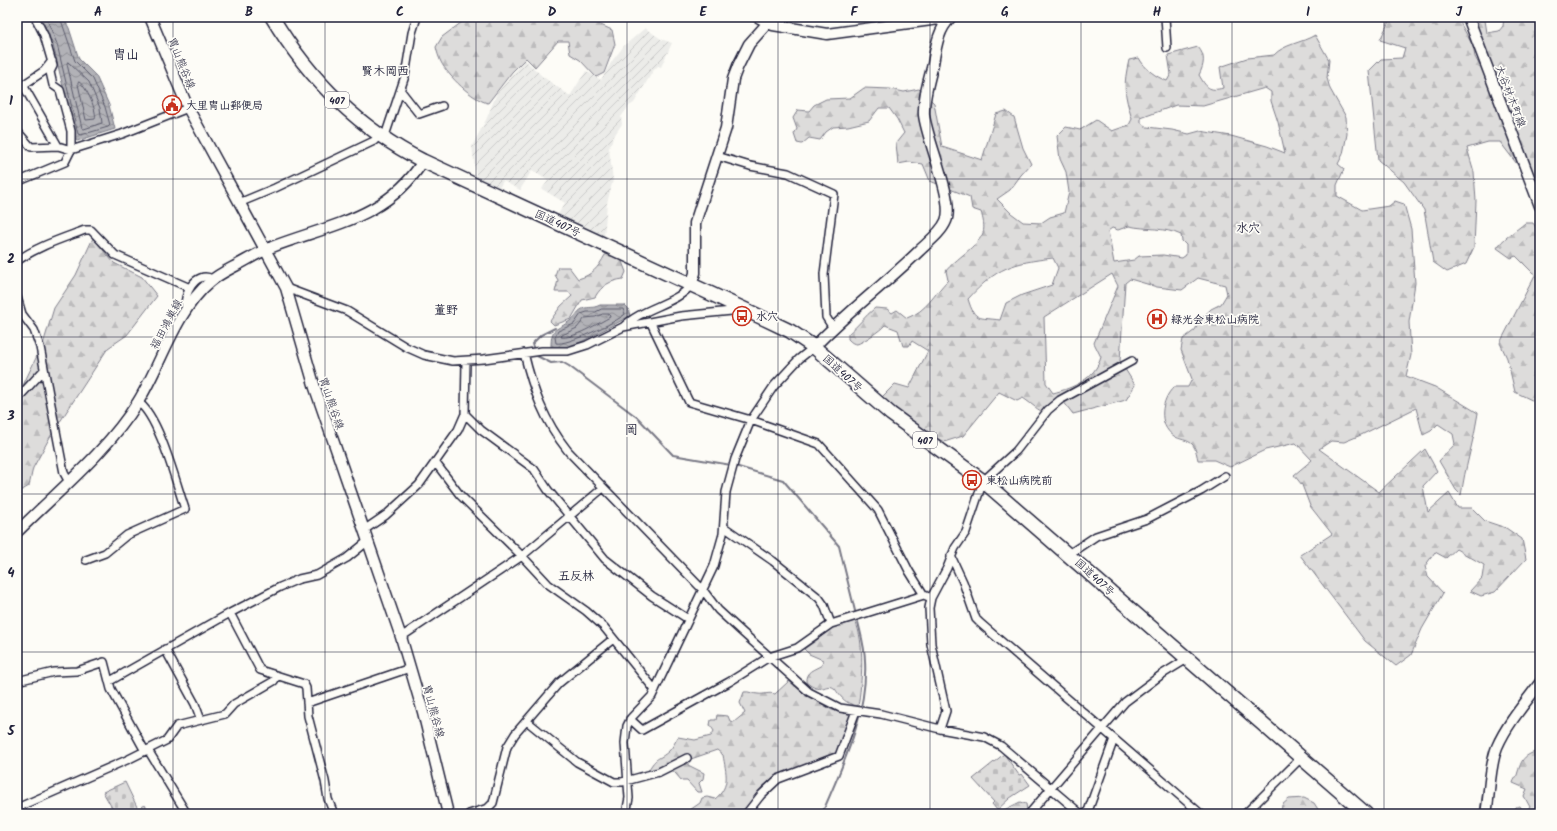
<svg xmlns="http://www.w3.org/2000/svg" width="1557" height="831" viewBox="0 0 1557 831" font-family="Kalam,'Klee One',sans-serif">
<defs>
<pattern id="industrial-furrows" width="10" height="10" patternUnits="userSpaceOnUse"><rect width="10" height="10" fill="#ecece9"/><path d="M-1 1l2-2M0 10L10 0M9 11l2-2" fill="none" stroke="#cacac9"/></pattern>
<pattern id="forest-firs" width="22" height="20" patternUnits="userSpaceOnUse"><rect width="22" height="20" fill="#dddcdb"/><path d="M5 1l3.5 6h-7zM16 11l3.5 6h-7z" fill="#bdbcbd"/></pattern>
<pattern id="cemetery-stones" width="16" height="16" patternUnits="userSpaceOnUse"><rect width="16" height="16" fill="#dddcdb"/><path d="M2 7V4a2 2 0 0 1 4 0v3zM10 15v-3a2 2 0 0 1 4 0v3z" fill="#bdbcbd"/></pattern>
<pattern id="water-waves" width="16" height="10" patternUnits="userSpaceOnUse"><rect width="16" height="10" fill="#b2b2b7"/><path d="M0 5q4-4 8 0t8 0" fill="none" stroke="#909096"/></pattern>
</defs>
<rect width="100%" height="100%" fill="#fdfcf7"/>
<filter id="ink" filterUnits="userSpaceOnUse"><feTurbulence type="fractalNoise" baseFrequency=".025" numOctaves="2"/><feDisplacementMap in="SourceGraphic" scale="8" xChannelSelector="R" yChannelSelector="G"/><feConvolveMatrix kernelMatrix="1 2 1 2 8 2 1 2 1" color-interpolation-filters="sRGB"/></filter>
<g filter="url(#ink)">
<path fill="url(#industrial-furrows)" d="M645 28 661 39 672 43 661 67 658 66 653 71 634 103 629 106 621 117 622 124 614 136 609 148 613 180 607 203 604 238 557 216 565 203 542 189 548 181 532 170 520 190 503 181 499 188 476 177 472 146 486 120 497 93 525 60 542 76 570 96 586 71 601 80 612 61 624 46Z"/>
<path fill="url(#forest-firs)" stroke="#807f8b" fill-rule="evenodd" d="M464 17H594V22L612 30 615 44 604 73 596 77 580 60 570 54 568 41H558L535 67 526 58 512 72 488 103C473 100 448 76 441 62 439 58 437 52 436 47L442 37 462 22Z
M1391 17H1457L1473 46 1475 57 1480 66 1490 67 1473 20H1485L1487 33 1499 31 1503 26 1504 17H1540V194L1500 142H1488L1467 148 1474 172 1476 201 1474 247 1466 264 1447 272 1433 262 1424 210 1404 182 1378 160 1369 71 1381 59 1402 58 1405 48 1380 40Z
M1315 35 1329 60 1327 78 1330 89 1346 117 1347 134 1343 154 1338 164 1344 169 1337 185V196L1362 210 1389 206 1395 201 1404 204 1411 229 1415 283 1409 322 1411 355 1406 376 1435 387 1478 413C1474 441 1465 467 1461 495L1456 490 1439 461 1455 444 1453 434 1438 424 1431 431 1423 435 1416 408 1361 435 1344 442 1331 441 1319 449 1379 492 1425 449 1437 471 1423 486 1428 512 1449 493 1458 508H1472L1485 521 1506 528 1522 539 1526 559 1495 592 1481 596 1470 591 1482 578 1484 565 1456 549 1446 558 1435 552 1425 566 1428 577 1443 593 1422 629 1411 655 1396 666 1365 641 1300 555 1332 534 1310 506 1302 485 1294 475 1312 460 1296 443 1265 450 1230 467 1214 460H1198C1197 456 1196 449 1193 445 1188 439 1179 440 1174 436 1157 425 1161 399 1174 387H1188L1192 379 1181 350 1183 339 1195 330 1200 320 1211 309 1221 304 1227 294 1225 285 1198 278 1182 290 1157 287 1130 279 1125 283 1120 361 1135 385 1126 400 1073 414 1063 401C1038 416 1046 414 1023 398L1017 401 999 392 963 436 944 442 924 431 880 399 895 384 909 388 928 351 912 341 909 346H903L898 330 885 325C881 330 862 343 857 344 853 344 851 342 848 339V334C858 326 865 316 875 308L887 309 892 313 897 310 907 318C927 311 934 294 948 280L946 271C954 260 979 245 983 233 985 226 983 219 981 212L972 209 970 197 930 181 923 164 909 162 898 164 896 143 904 133 897 119 889 108H879L869 121 848 126 833 127 826 132 820 140 809 138 802 144 797 143 794 134 797 129 793 118 798 110 809 111 814 105 826 99 850 98 864 88 890 89 904 92 919 89 934 103 942 147 982 160 996 114 1006 111 1014 117 1023 148 1031 164 1021 175 1010 190 997 199 1011 213 1023 222 1041 223 1050 217 1064 213 1069 192 1066 172 1060 159 1057 136 1066 127 1080 130 1096 120 1112 131 1129 125 1132 119C1124 93 1123 86 1129 60L1139 58C1145 69 1156 77 1167 81L1171 74 1168 55 1198 47C1206 56 1204 65 1199 75 1206 87 1209 92 1223 88L1220 67 1247 58 1274 55C1284 44 1302 43 1315 35ZM1265 88 1271 92V101L1278 122 1285 153 1267 146 1231 136 1200 131 1189 134 1172 130 1147 127 1141 123V118L1176 105 1203 106ZM1129 226C1147 230 1164 227 1181 235L1182 241 1186 245V255L1182 258 1163 255 1139 256 1134 260 1114 263 1108 231 1112 228 1118 230ZM1053 258 1058 268 1052 285 1022 295 1006 303 1000 320C979 317 975 322 968 299 997 267 1012 263 1053 258ZM1112 274 1118 286 1094 343 1101 357C1095 379 1073 388 1053 393L1046 383 1044 317Z
M1525 223H1533L1540 234V370L1536 379 1540 382V404L1515 392 1507 358 1500 343 1535 275 1516 256 1511 258 1497 248C1501 240 1517 230 1525 223Z
M93 238 114 263 142 277 157 296 127 335 108 348 50 437 33 468 29 486 17 493V398L44 341 54 308 76 275Z
M609 254 621 259 626 272 623 279C610 281 602 285 595 297L582 300 571 319 554 325 550 321 561 306 572 296 569 292H555L558 280 555 275 558 267H569L578 279C592 275 598 268 605 255Z
M855 621C865 641 862 684 858 706 848 704 844 701 838 693 836 691 836 689 834 688 825 682 822 696 806 682 805 671 814 670 822 665L823 660 809 654 804 649 817 640 833 626Z
M789 681 803 693 832 710 852 715 837 752 776 776 762 787 742 814H684L700 803 702 798 707 797 715 799C731 786 726 773 723 755L717 750 688 760V765L704 773 703 779 699 783 702 792H697L687 781H682L669 766 651 772 648 771C657 755 658 761 669 751 673 747 675 742 678 737L695 740 711 736 714 731 710 725 711 720H716L717 715 728 716 730 721 734 722 745 713 740 703 744 692C749 691 753 694 758 694 764 695 768 692 775 694Z
M1540 750V810L1534 808 1527 814H1513L1516 807 1520 806 1522 809H1527L1530 807 1524 796 1527 789 1513 783C1514 779 1516 778 1517 775 1522 758 1523 756 1540 750Z
M1304 798 1314 803 1321 814H1281L1282 805 1289 799Z
M1020 802 1026 804 1027 810 1023 814H996Z"/>
<path fill="url(#cemetery-stones)" stroke="#807f8b" d="M1004 754 1019 775 1022 774 1030 785 1010 798 997 810 992 804 994 802 973 779Z
M125 782 138 809 145 805 150 814 115 813 103 792Z"/>
<path fill="url(#water-waves)" stroke="#787885" d="M41 17H63L69 28 79 59 96 76 109 105 115 129 77 141 75 137 53 45Z
M600 305H625L628 308 630 316 583 341 571 346 551 348C551 325 556 332 571 320 577 316 577 310 585 308 592 307 594 308 600 305Z"/>
<g fill="none" stroke-linecap="round" stroke-linejoin="round">
<path stroke="#5c5c6d" stroke-width="1" d="M46 17 57 44 78 134 81 135 108 127 110 125 105 107 93 79 75 61 60 17
M68 62 89 82 100 108 102 123 84 129 82 128 67 64Z
M79 82C86 85 98 113 95 119L86 120 78 84Z
M602 309H623L625 314C617 322 566 346 556 343L555 337 558 331 574 324 581 314 587 312H595Z
M603 314H609L610 317C601 322 571 340 561 337L562 335 577 328 585 318 595 317Z"/>
<path stroke="#787885" stroke-width="2" d="M534 350 532 344 541 335 555 328
M536 354 537 356 551 363 562 362 569 366 638 418 673 455 731 465
M735 466 783 480 839 546 855 611
M1519 702 1526 693
M1491 750 1496 738
M822 814C842 766 868 715 865 661 865 648 861 635 858 622
M1480 814 1484 788"/>
<g stroke="#22223b" stroke-width="10">
<path id="street" d="M1165 17 1167 48
M52 61 44 71 23 85 58 146
M401 91 419 114 442 106
M17 131 31 147 58 146 71 150 122 134 188 108
M384 139 405 76 412 33 417 17
M717 156 750 166 788 173 834 194 824 274 826 317 833 328
M17 182 65 162 71 150V131L60 90 53 85 50 72 53 66 44 35 35 17
M239 203 275 188 374 141 379 136
M17 261C38 246 61 239 85 230H91L115 255 190 288
M286 288 347 311 406 347 424 355 453 361 484 359 542 351H568L587 345 623 327 681 316 742 310
M17 297 22 314 34 330 40 347 64 473 69 482
M186 309C182 295 196 270 212 279
M651 323 689 402 751 420 819 444 878 510 909 571 924 595 931 598
M623 327C643 307 677 304 691 285
M524 353C533 390 544 421 568 451L703 590 718 610 742 632 809 692 840 708 881 714 940 729 984 737 1001 746 1081 814
M17 399 44 370
M465 414 481 430 534 469 548 490 605 559 652 596 688 619
M435 462 460 495 522 556 548 584 586 611 604 627 655 690
M724 527 773 561 819 598 824 605 831 624
M364 530 386 515 419 485 458 430 465 414 466 361
M1069 554 1096 536 1147 519 1201 491 1225 476
M951 556 963 582 976 619 980 623 1201 814
M86 560 105 553 127 535 185 509C176 483 159 416 138 402
M230 613 260 670 304 684 306 688 308 716 325 781 328 799 334 814
M401 637 522 556 603 488
M165 649 195 704 201 720
M17 681 54 672 77 671 104 662 111 689 145 751
M110 681 230 613 280 587 299 579 317 575 347 558 368 541
M307 703 410 668
M630 719 642 730 729 682 769 657 797 648 831 624 924 595
M528 722 577 762 614 782H622L659 772 687 758
M940 729 946 711 931 644 929 608 931 598 947 568 955 548 966 532 983 481 1016 451 1048 410 1060 400 1132 361
M148 750 187 814
M17 808 129 759 167 740 177 726 225 714 234 704 274 681 277 676
M469 814 488 808 493 803 507 747 515 734 559 683 613 639
M626 814 629 798 625 743 627 726 631 718 652 696 714 566 723 534 726 492 735 459 751 420 774 386 799 359 814 347
M746 814 761 795 778 779 839 756 856 711
M1029 814 1125 702 1161 675 1187 659
M1087 814 1114 739
M1245 814 1302 757"/>
</g>
<g stroke="#22223b" stroke-width="13">
<path id="secondary" d="M150 17 188 108 286 288 315 388 401 637 423 712 448 814
M758 17 773 25 827 34 939 19 945 24
M1468 17 1540 206
M691 285 695 273V223L726 128 733 79 738 66 749 44 773 17
M814 347C846 313 884 285 918 252 927 243 941 233 946 221 955 201 927 141 924 115 923 99 929 80 933 64 936 46 938 30 951 17
M17 532C58 491 107 452 138 402 162 363 175 311 211 281 219 274 230 269 239 264 250 258 260 252 272 247 329 225 388 218 423 161
M1486 814C1490 792 1489 768 1497 747 1507 724 1525 703 1540 683"/>
</g>
<g stroke="#22223b" stroke-width="16">
<path id="highway" d="M272 17C309 79 358 128 423 161L746 310 790 331 814 347 891 414 983 481 1366 814"/>
</g>
<use href="#street" stroke="#fdfcf7" stroke-width="7"/>
<use href="#secondary" stroke="#fdfcf7" stroke-width="10"/>
<use href="#highway" stroke="#fdfcf7" stroke-width="13"/>
</g>
</g>
<path fill="none" stroke="#22223b" stroke-width="1" stroke-opacity="0.55" d="M173 17V814M325 17V814M476 17V814M627 17V814M778 17V814M930 17V814M1081 17V814M1232 17V814M1384 17V814M17 179H1540M17 337H1540M17 494H1540M17 652H1540"/>
<defs>
<g id="civic-ring" transform="scale(1)"><circle r="9.5" fill="#fdfcf7" stroke="#c8321e" stroke-width="1.5"/><path d="M-.6-6.5H3V-4.5H.6V-3L4-1V1h2V6H-6V1h2V-1L-.6-3ZM-1.2 2.5V6h2.4V2.5Z" fill="#c8321e"/></g>
<g id="bus-ring" transform="scale(1)"><circle r="9.5" fill="#fdfcf7" stroke="#c8321e" stroke-width="1.5"/><path d="M-5-6H5V4H4V6H2V4H-2V6H-4V4H-5ZM-3.5-4V0h7V-4ZM-3.5 1.2v1.5H-2V1.2ZM2 1.2v1.5H3.5V1.2Z" fill="#c8321e"/></g>
<g id="hospital-ring" transform="scale(1)"><circle r="9.5" fill="#fdfcf7" stroke="#c8321e" stroke-width="1.5"/><path d="M-5-5h3v3.5h4V-5h3V5h-3V1.5h-4V5h-3Z" fill="#c8321e"/></g>
</defs>
<g fill-rule="evenodd">
<use href="#civic-ring" x="172" y="105"/>
<use href="#bus-ring" x="742" y="316"/>
<use href="#hospital-ring" x="1157" y="319"/>
<use href="#bus-ring" x="972" y="480"/>
</g>
<g text-anchor="middle" stroke-width="3.5" stroke-linejoin="round" paint-order="stroke">
<g fill="#fdfcf7" stroke="#646373" stroke-width="1">
<rect x="325" y="92" width="24" height="16" rx="3"/>
<rect x="913" y="432" width="24" height="16" rx="3"/>
</g>
<g font-size="10" font-weight="bold" fill="#22223b">
<text x="337" y="104">407</text>
<text x="925" y="444">407</text>
</g>
<g font-size="11" fill="#22223b" stroke="#fdfcf7">
<text transform="translate(182 63) rotate(68)" y="4">胄山熊谷線</text>
<text transform="translate(1511 96) rotate(69)" y="4">大谷材木町線</text>
<text transform="translate(558 223) rotate(25)" y="4">国道407号</text>
<text transform="translate(166 324) rotate(-62)" y="4">福田鴻巣線</text>
<text transform="translate(843 373) rotate(42)" y="4">国道407号</text>
<text transform="translate(332 403) rotate(71)" y="4">胄山熊谷線</text>
<text transform="translate(1095 577) rotate(42)" y="4">国道407号</text>
<text transform="translate(434 711) rotate(75)" y="4">胄山熊谷線</text>
</g>
<g font-size="11" font-weight="bold" fill="#22223b" stroke="#fdfcf7" text-anchor="start">
<text x="186" y="109">大里冑山郵便局</text>
<text x="756" y="320">水穴</text>
<text x="1171" y="323">緑光会東松山病院</text>
<text x="986" y="484">東松山病院前</text>
</g>
<g font-size="12" font-weight="bold" fill="#22223b" stroke="#fdfcf7">
<text x="385" y="75">賢木岡西</text>
<text x="1248" y="232">水穴</text>
<text x="446" y="314">董野</text>
<text x="576" y="580">五反林</text>
</g>
<g font-size="13" font-weight="bold" fill="#22223b" stroke="#fdfcf7">
<text x="126" y="59">冑山</text>
<text x="631" y="434">岡</text>
</g>
</g>
<rect width="1557" height="831" fill="none" stroke="#fdfcf7" stroke-width="44"/>
<rect x="22" y="22" width="1513" height="787" fill="none" stroke="#22223b" stroke-width="1.5"/>
<g font-size="13" text-anchor="middle" font-weight="bold" fill="#22223b">
<text x="98" y="16">A</text>
<text x="249" y="16">B</text>
<text x="400" y="16">C</text>
<text x="552" y="16">D</text>
<text x="703" y="16">E</text>
<text x="854" y="16">F</text>
<text x="1005" y="16">G</text>
<text x="1157" y="16">H</text>
<text x="1308" y="16">I</text>
<text x="1459" y="16">J</text>
<text x="11" y="105">1</text>
<text x="11" y="263">2</text>
<text x="11" y="420">3</text>
<text x="11" y="577">4</text>
<text x="11" y="735">5</text>
</g>
</svg>
